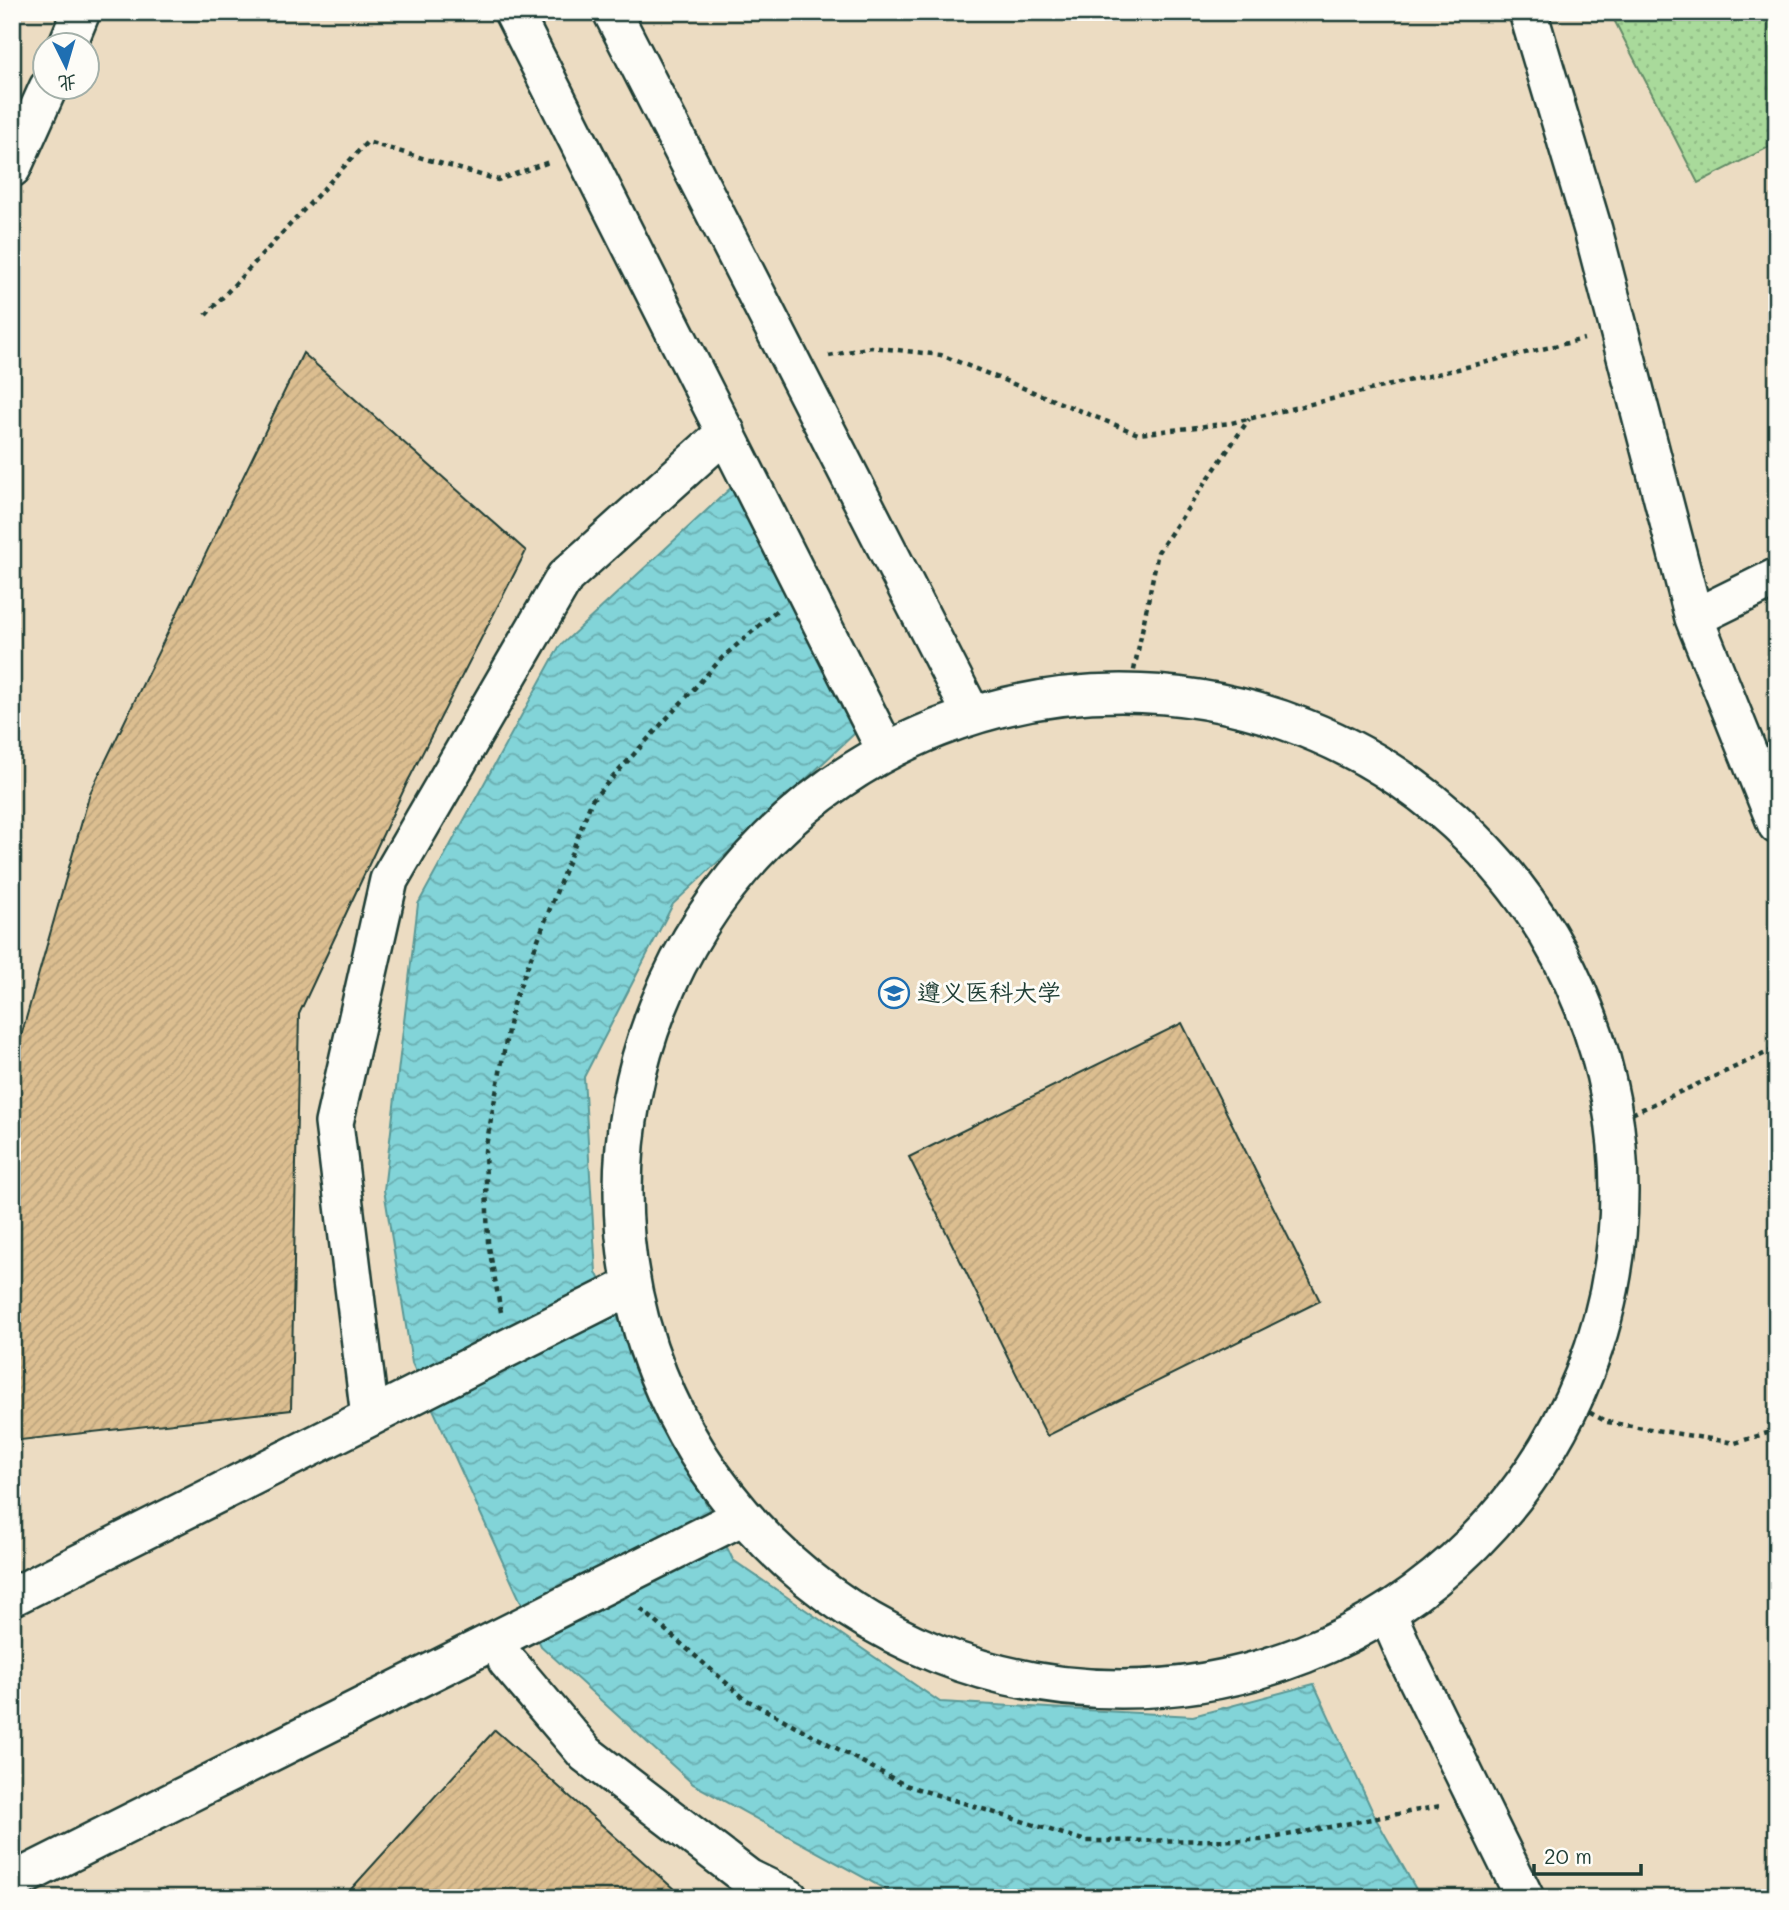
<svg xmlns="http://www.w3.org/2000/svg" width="1789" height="1910" viewBox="0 0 1789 1910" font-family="Mali,'LXGW WenKai TC',sans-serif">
<defs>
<pattern id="park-dots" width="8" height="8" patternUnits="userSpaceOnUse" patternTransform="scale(1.75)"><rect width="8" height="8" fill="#a9da9b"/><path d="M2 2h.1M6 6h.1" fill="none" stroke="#91bc86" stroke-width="1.8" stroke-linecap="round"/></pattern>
<pattern id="water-waves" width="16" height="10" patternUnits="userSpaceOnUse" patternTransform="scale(1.75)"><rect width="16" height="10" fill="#82d4d8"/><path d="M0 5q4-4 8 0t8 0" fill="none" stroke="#6aadb0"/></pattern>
<pattern id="building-hatch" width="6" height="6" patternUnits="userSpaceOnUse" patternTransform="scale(1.75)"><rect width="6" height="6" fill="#dcbe90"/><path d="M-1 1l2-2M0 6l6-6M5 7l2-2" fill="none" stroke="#bca47d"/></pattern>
</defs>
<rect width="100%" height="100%" fill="#f3e9d8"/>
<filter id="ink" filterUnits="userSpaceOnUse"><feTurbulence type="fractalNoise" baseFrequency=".0143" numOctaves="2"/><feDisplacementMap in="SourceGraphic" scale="14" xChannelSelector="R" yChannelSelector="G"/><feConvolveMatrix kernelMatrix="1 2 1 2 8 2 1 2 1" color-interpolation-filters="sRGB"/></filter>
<g filter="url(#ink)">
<path fill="#ecdcc2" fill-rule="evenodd" d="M12 12H1777V1898H12ZM46 46H88V88H46Z"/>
<path fill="url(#park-dots)" stroke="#648c68" stroke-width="2" d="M1610 12H1777V143L1698 183Z"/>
<path fill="url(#water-waves)" stroke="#5a9896" stroke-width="2" d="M747 473 871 718 673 904 584 1077 596 1272 733 1560 940 1702 1193 1716 1314 1684 1376 1819 1421 1898H901L693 1784 541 1646 412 1363 384 1190 418 904 559 647Z"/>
<path fill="url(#building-hatch)" stroke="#1f3d34" stroke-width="2" d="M303 353 526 551 406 785 299 1014 291 1410 12 1441V1068L90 793Z
M1182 1023 1320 1301 1047 1436 909 1157Z
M495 1730 684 1898H343Z"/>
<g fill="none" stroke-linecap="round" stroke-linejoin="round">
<g stroke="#1f3d34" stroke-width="42">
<path id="street" d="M513 12 885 749
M612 12 971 713
M1528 12 1593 230 1694 618 1777 825
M67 46 81 12
M12 168 48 88
M1694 618 1777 577
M623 1191a498 498 0 1 1 996 0a498 498 0 1 1-996 0Z
M370 1417 334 1123 389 880 565 577 726 432
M12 1597 627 1288
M1388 1615 1407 1658 1525 1898
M507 1661 586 1754 748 1878 789 1898
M12 1882 739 1518"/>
</g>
<path stroke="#1f3d34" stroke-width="4.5" stroke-dasharray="5 5" stroke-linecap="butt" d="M206 315 367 142 498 180 549 162
M829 356 871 347 941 355 1138 434 1231 423 1584 339
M1130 690 1158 552 1249 419
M1614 1122 1777 1048
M501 1312 488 1242 485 1151 513 1004 592 800 723 657 777 610
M1572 1403 1607 1422 1735 1443 1777 1430
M641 1609 745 1699 905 1785 1086 1841 1261 1840 1440 1806"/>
<use href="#street" stroke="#fdfcf7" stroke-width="37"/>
</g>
</g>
<defs>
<g id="university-ring" transform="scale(1.575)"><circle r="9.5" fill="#fdfcf7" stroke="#1f6fb2" stroke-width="1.5"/><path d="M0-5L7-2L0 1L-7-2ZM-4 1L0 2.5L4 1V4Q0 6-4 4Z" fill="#1f6fb2"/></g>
</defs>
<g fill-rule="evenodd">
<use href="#university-ring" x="894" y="993"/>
</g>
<g text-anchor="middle" stroke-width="6" stroke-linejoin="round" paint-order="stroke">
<g font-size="24" fill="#1f3d34" stroke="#fdfcf7" text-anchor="start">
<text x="917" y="1001">遵义医科大学</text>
</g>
</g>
<rect width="1789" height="1910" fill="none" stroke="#fdfcf7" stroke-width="42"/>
<rect x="21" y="21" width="1747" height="1868" fill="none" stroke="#1f3d34" stroke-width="2.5" filter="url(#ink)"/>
<g transform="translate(66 66) rotate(175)"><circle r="33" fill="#fdfcf7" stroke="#a4b0a9" stroke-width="2"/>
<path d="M0-5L12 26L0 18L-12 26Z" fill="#1f6fb2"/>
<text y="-10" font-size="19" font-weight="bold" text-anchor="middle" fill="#1f3d34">北</text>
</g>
<path d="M1534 1864v10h107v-10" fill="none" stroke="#1f3d34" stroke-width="3.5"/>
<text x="1544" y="1864" font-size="21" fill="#1f3d34" stroke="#fdfcf7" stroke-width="5" paint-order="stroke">20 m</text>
</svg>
